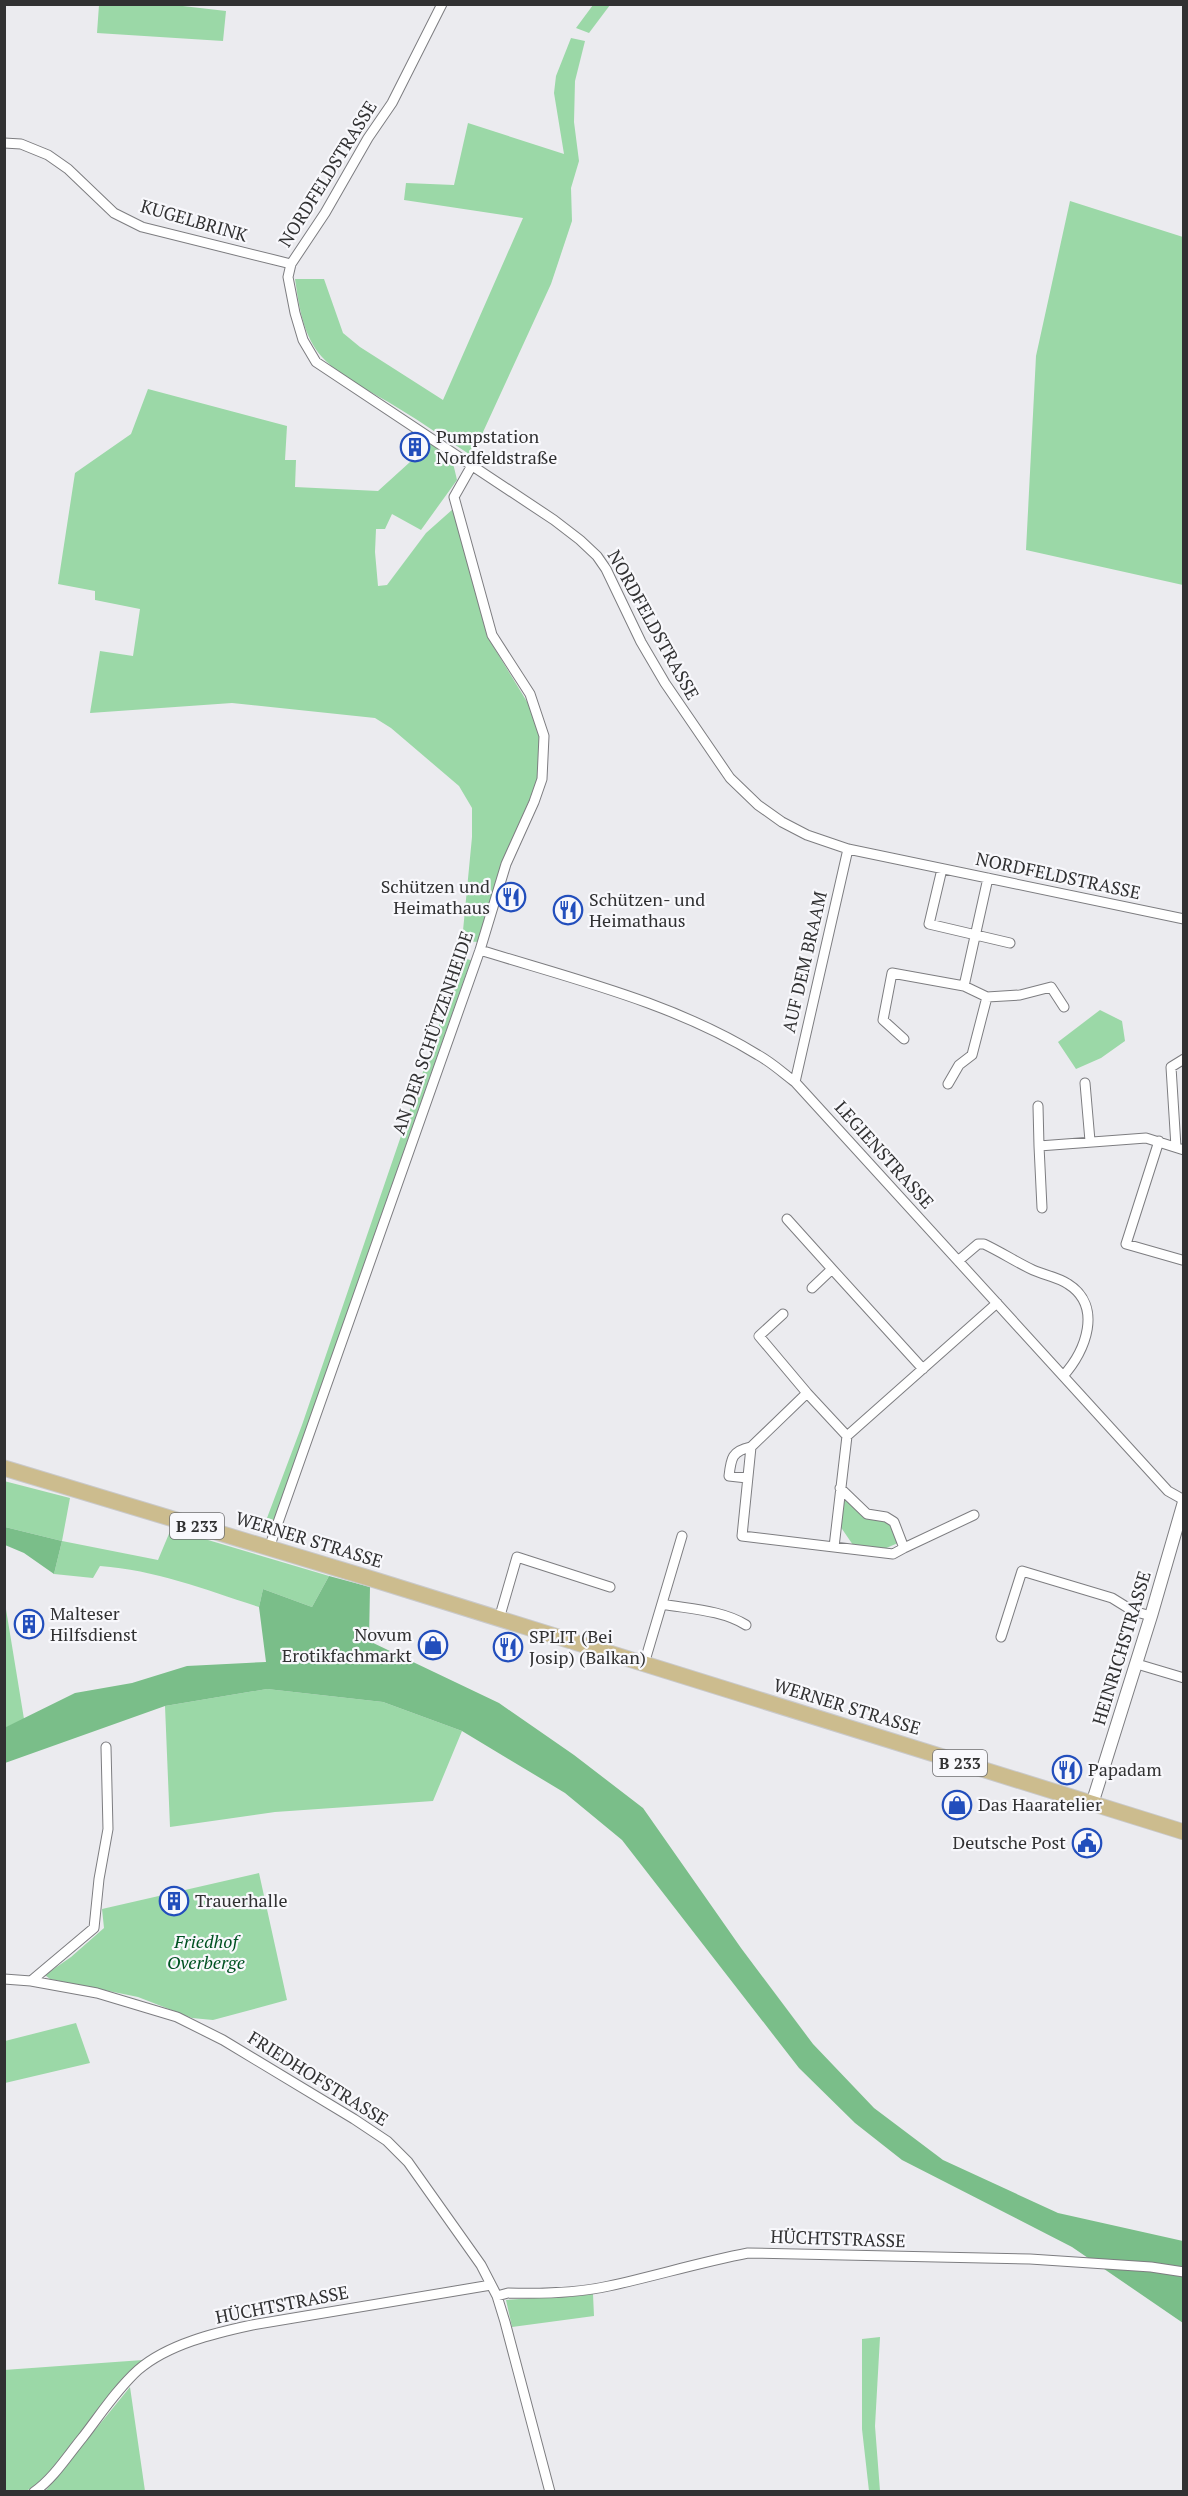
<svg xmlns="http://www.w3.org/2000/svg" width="1188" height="2496" viewBox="0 0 1188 2496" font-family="'PT Serif',serif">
<rect width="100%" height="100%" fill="#ebebef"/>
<path fill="#9bd8a7" d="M99 5H174L226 11 223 41 97 33Z
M593 5H610L589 33 576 28Z
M571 38 585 41 575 81 574 122 579 161 571 188 572 221 551 284 472 456C447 440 423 423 398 408 373 392 342 379 322 357 303 336 299 306 295 279H324L343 333 360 347 443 400 523 218 404 200 406 183 454 185 468 123 564 154 554 93 556 76Z
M1070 201 1183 237V585L1026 550 1036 356Z
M148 389 287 426 285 460H296L295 487 378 491 431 443 453 463 457 480 421 530 392 514 385 529H376L375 552 378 586 387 585 426 533 453 509 487 636 529 705 539 736 540 759 537 783 504 857 479 942 462 941 472 837V808L459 786 391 728 375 718 232 703 90 713 100 651 133 656 140 609 95 600V591L58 584 75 473 131 434Z
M462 958 471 960 274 1520 267 1518 302 1425Z
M1100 1010 1122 1021 1125 1041 1101 1058 1076 1069 1058 1042Z
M4 1481 70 1498 62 1541 158 1560 171 1529 329 1576 312 1607 263 1589 259 1607C206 1590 156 1570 100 1566L93 1578 54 1574 62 1541 5 1527Z
M843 1498 885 1519 890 1523 898 1543 884 1549 853 1545 840 1526Z
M4 1597 24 1719 5 1728H4Z
M267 1689 383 1702 462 1731 433 1801 275 1812 170 1827 165 1706Z
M259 1873 287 2000 213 2020 192 2018 138 1997 50 1979 45 1975 71 1957 104 1928 102 1909Z
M76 2023 90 2063 5 2083V2041Z
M593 2294 594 2316 512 2327 506 2300Z
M880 2337 875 2426 880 2491H869L862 2429V2339Z
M143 2360 39 2484 26 2491H5L4 2370Z
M130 2387 145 2491 44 2492 47 2489Z"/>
<path fill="#7abe89" d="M5 1527 62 1541 54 1574 24 1553 5 1545Z
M329 1576 370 1587 369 1641 499 1703 574 1755 643 1808 741 1948 813 2044 874 2108 943 2160 1058 2213 1183 2241V2323L1072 2247 902 2160 855 2123 799 2068 622 1840 565 1793 462 1731 383 1702 267 1689 165 1706 5 1763 4 1728 75 1693 132 1683 187 1666 266 1662 259 1607 263 1589 312 1607Z"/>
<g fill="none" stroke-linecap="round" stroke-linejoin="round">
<g stroke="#7d7d80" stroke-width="11">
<path id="minor" d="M442 4 392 103 368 138 325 213 291 264 288 277 295 313 303 340 316 362 554 520 580 540 597 556 606 569 641 642 665 683 730 778 758 805 782 822 807 835 848 849 1184 919
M4 143 21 144 48 155 68 169 114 213 142 227 291 264
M942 869 929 924 1010 943
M480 950C573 979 674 1003 758 1055 771 1062 783 1073 795 1082L1168 1491 1184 1500
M964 986 988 878
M904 1039 883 1020 892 973 964 986 987 997 1020 995 1051 987 1064 1007
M795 1082 848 849
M1085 1083 1090 1141
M948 1084 959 1065 972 1055 987 997
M1038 1106 1039 1146
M1159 1141 1126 1244 1182 1260
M1176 1147 1171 1067 1184 1059
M1042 1208 1039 1146 1146 1138 1184 1150
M787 1219 832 1269
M958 1261 978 1244H984C1001 1252 1016 1262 1033 1270 1044 1275 1058 1277 1068 1284 1103 1306 1086 1351 1063 1376
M812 1288 832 1269 923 1369
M783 1314 759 1336 807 1393 751 1447 742 1536 834 1547
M807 1393 847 1436
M747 1478 729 1476C731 1458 732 1451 751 1447
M840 1488 867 1514 886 1517 894 1522 904 1548 893 1554 834 1547 847 1436 997 1303
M269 1548 480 950 506 864 534 802 542 779 544 736 530 694 492 635 454 497 471 467
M904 1548 974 1515
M662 1604C689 1609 722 1610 746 1625
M499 1619 517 1557 610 1587
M1001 1637 1022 1571 1112 1598 1133 1611 1151 1616
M644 1664 682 1536
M1137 1664 1184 1678
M4 1979 31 1981 97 1993 177 2017 223 2040 354 2119 387 2141 408 2162 481 2265 497 2296 505 2322 550 2492
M31 1981 94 1928 99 1879 108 1829 106 1747
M497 2296 508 2293C541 2294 577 2293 609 2286 655 2276 701 2262 748 2253L1030 2259 1151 2267 1184 2272
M34 2492C54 2478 68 2455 83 2437 100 2415 117 2389 138 2370 168 2344 215 2333 252 2325L491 2285"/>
</g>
<g stroke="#7d7d80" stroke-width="14">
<path id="tertiary" d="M1092 1804 1151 1616 1184 1502"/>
</g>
<g stroke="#c9c9ca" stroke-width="17">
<path id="primary" d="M4 1468 372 1579 1184 1832"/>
</g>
<use href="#minor" stroke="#fff" stroke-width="9"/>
<use href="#tertiary" stroke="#fff" stroke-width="12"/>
<use href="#primary" stroke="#ccbc8e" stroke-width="15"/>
</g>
<defs>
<g id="building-ring" transform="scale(1.5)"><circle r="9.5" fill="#f8f8fc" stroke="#224ebc" stroke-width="1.5"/><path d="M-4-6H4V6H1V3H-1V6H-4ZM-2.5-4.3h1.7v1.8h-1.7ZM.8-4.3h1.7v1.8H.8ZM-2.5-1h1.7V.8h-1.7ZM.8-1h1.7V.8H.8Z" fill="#224ebc"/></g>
<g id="restaurant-ring" transform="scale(1.5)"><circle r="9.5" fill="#f8f8fc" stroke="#224ebc" stroke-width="1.5"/><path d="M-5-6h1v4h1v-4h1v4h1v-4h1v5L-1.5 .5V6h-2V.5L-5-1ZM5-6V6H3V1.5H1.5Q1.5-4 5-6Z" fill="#224ebc"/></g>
<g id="shop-ring" transform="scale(1.5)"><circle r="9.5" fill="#f8f8fc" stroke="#224ebc" stroke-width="1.5"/><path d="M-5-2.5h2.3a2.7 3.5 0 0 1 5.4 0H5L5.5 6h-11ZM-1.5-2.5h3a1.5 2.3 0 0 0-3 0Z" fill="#224ebc"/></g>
<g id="civic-ring" transform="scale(1.5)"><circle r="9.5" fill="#f8f8fc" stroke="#224ebc" stroke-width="1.5"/><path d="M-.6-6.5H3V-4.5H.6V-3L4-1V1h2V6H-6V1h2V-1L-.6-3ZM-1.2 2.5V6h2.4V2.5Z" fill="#224ebc"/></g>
</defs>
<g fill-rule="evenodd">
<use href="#building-ring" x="415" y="447"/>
<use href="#restaurant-ring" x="511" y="897"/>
<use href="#restaurant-ring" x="568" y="910"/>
<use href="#building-ring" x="29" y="1624"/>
<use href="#shop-ring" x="433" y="1645"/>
<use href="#restaurant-ring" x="508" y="1647"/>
<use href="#restaurant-ring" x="1067" y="1770"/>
<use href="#shop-ring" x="957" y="1805"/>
<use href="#civic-ring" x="1087" y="1843"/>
<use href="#building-ring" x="174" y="1901"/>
</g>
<g text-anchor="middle" stroke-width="4.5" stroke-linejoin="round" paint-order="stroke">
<g fill="#f8f8fc" stroke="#6d6d6f" stroke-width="1.5">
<rect x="170" y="1513" width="54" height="26" rx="4.5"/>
<rect x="933" y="1750" width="54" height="26" rx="4.5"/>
</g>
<g font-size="16" font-weight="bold" fill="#313132">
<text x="197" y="1532">B 233</text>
<text x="960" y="1769">B 233</text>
</g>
<g font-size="18" fill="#313132" stroke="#f8f8fc">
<text transform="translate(328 174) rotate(-58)" y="6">NORDFELDSTRASSE</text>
<text transform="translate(194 221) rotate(16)" y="6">KUGELBRINK</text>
<text transform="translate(653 625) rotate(61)" y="6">NORDFELDSTRASSE</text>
<text transform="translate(1058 876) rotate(12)" y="6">NORDFELDSTRASSE</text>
<text transform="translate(805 962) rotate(-77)" y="6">AUF DEM BRAAM</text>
<text transform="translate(433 1033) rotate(-71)" y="6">AN DER SCHÜTZENHEIDE</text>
<text transform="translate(884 1155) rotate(48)" y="6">LEGIENSTRASSE</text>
<text transform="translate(309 1540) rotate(17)" y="6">WERNER STRASSE</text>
<text transform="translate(1122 1648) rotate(-73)" y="6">HEINRICHSTRASSE</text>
<text transform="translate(847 1707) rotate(17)" y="6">WERNER STRASSE</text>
<text transform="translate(318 2079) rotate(32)" y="6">FRIEDHOFSTRASSE</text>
<text transform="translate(838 2239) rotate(2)" y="6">HÜCHTSTRASSE</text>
<text transform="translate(282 2305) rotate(-11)" y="6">HÜCHTSTRASSE</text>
</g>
<g font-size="18" fill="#313132" stroke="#f8f8fc" text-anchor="start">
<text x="436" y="443">Pumpstation<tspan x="436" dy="21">Nordfeldstraße</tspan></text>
<text x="490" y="893" text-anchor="end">Schützen und<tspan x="490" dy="21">Heimathaus</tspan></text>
<text x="589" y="906">Schützen- und<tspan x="589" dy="21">Heimathaus</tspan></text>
<text x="50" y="1620">Malteser<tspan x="50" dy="21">Hilfsdienst</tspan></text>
<text x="412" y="1641" text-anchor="end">Novum<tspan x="412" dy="21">Erotikfachmarkt</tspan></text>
<text x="529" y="1643">SPLIT (Bei<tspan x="529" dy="21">Josip) (Balkan)</tspan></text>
<text x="1088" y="1776">Papadam</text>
<text x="978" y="1811">Das Haaratelier</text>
<text x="1066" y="1849" text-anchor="end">Deutsche Post</text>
<text x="195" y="1907">Trauerhalle</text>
</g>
<g font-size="18" font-style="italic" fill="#005222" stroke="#f8f8fc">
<text x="206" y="1948">Friedhof<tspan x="206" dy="21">Overberge</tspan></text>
</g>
</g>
<rect width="1188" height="2496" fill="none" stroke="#313132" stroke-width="12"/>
</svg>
